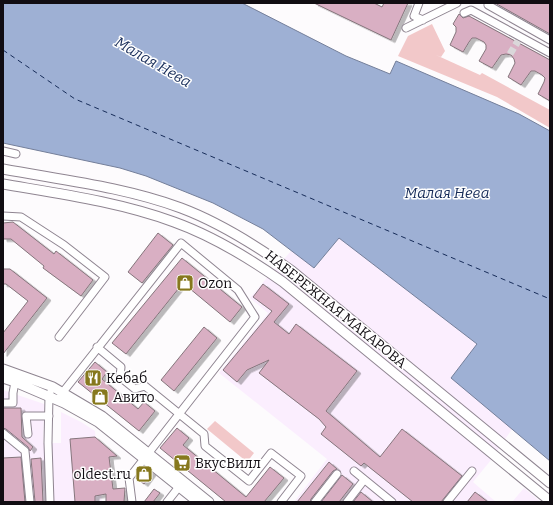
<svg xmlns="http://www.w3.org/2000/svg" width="553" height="505" viewBox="0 0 553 505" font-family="Bitter,serif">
<defs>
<filter id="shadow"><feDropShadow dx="4" dy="2.5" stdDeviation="0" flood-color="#0004"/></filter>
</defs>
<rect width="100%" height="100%" fill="#fdfbfd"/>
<path fill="#fbeefe" d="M339 238 477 344 451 378 512 429 491 460 473 482 496 502H294L327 459 219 373 268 313 250 298 265 280 292 250 315 268Z
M3 390 44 404 43 443H61V412L81 422 95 431 102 502H3Z
M524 488 541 502H512Z"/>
<path fill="#f2c8c9" d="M432 24 445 51 441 57 436 55 480 75 482 73 550 110V128L497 97 398 56 408 36Z
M215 421 254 453 247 462 207 429Z"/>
<path fill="#9eb0d4" stroke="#747f9a" d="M3 3H242L346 56 390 74 396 61 519 114 550 131V461L451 378 477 344 339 238 314 268 263 229 213 203 146 176 120 168 3 143Z"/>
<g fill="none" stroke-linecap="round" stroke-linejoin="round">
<path stroke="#172c59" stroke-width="1" stroke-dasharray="5 4" stroke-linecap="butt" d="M3 50 75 99 550 299"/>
</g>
<path fill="#d9afc3" stroke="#85757c" filter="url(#shadow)" d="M314 3H374L382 7 384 3H408L391 40Z
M495 3H550V34Z
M459 14 463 18 469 16 550 60V101L538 94 544 82 545 78 542 75 535 71H531L521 85 508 77 515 63 514 59 511 55 506 54 501 55 492 68 479 61 486 49V45L484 42 476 38H472L469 42 463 52 450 45 456 32V27L453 24Z
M13 222 54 254 56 251 93 280 81 296 43 268 44 266 11 239H3V223Z
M158 233 173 245 142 283 128 272Z
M182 258 242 307 230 322 183 283 126 354 112 343Z
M3 269H10L47 298 3 354V333L28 301 6 284H3Z
M263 284 289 304 274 322 289 334 296 324 357 371 326 411 380 457 402 429 462 476 441 502H413L364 463 361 466 321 434 326 427 319 419 259 373 269 360 247 370 237 382 223 370 272 311 253 297Z
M204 327 217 338 174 391 161 380Z
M95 362 107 372 102 379 138 409 144 402 155 411 139 431 78 382Z
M3 408H21L22 437 33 447 30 451 28 447 6 429 3 428Z
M177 428 189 438 183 445 246 497 270 467 284 478 264 502H226L160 448Z
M95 437 117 456 109 457 113 489 125 488 124 502H106V494L95 496V502H75L70 439Z
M21 457 25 502H3V458Z
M41 458 43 502H35L31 459Z
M329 462 337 469 333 471 311 499 310 502H297Z
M144 467 152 473 144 484 136 478Z
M342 475 353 484 339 502H321Z
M154 489 160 493 153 502H144Z
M361 492 373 502H353Z
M475 492 488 502H467Z"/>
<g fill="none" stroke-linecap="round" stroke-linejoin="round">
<path stroke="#dad7da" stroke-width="7" stroke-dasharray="7 3.5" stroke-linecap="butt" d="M510 54 518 41"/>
<g stroke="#8f8591" stroke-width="9">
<path id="minor" d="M419 3 414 16 423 20
M488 5 550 40
M464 13 471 10 550 53
M406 28 457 3
M3 151 16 154
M3 216 21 217 64 245 105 277 59 337
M97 347 121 367 120 377 135 389 145 386 204 434 205 446 249 481 271 453 301 476 281 502
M60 397 63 392 181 243 238 290 255 317 129 478 132 502
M3 403H13V393L15 382
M3 433 25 451 30 502
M28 434 26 416H49
M354 471 392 502
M50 502 48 443 49 396 50 393
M167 502 182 483
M315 502 337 474
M347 502 364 480
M447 502 472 471"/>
</g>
<g stroke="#8f8591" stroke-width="11">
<path id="major" d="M3 169C62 180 124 187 181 208 221 223 257 246 292 271L550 483
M3 184C61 194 119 202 174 222 213 236 249 258 283 282L550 501
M3 369 53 387 102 416 209 502
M3 378 15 382 64 403 98 422 198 502"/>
</g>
<use href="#minor" stroke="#fff" stroke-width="7"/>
<use href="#major" stroke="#fff" stroke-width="9"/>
</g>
<defs>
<g id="shop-square" transform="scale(0.9)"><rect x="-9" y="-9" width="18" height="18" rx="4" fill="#86781d" stroke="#fff"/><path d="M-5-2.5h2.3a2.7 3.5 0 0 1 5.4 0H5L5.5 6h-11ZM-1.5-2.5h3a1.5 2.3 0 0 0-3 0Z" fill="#fff"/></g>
<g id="restaurant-square" transform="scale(0.9)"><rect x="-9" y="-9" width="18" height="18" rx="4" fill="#86781d" stroke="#fff"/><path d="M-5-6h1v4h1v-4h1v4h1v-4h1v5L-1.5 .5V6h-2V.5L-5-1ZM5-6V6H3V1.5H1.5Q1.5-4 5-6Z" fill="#fff"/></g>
<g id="supermarket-square" transform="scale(0.9)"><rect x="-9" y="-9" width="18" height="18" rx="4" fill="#86781d" stroke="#fff"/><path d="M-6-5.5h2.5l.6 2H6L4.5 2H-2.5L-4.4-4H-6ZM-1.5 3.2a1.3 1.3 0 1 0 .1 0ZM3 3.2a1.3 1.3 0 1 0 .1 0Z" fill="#fff"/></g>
</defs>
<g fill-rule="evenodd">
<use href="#shop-square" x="185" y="283"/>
<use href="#restaurant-square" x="93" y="378"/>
<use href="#shop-square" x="100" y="397"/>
<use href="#supermarket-square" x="182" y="463"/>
<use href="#shop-square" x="144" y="474"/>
</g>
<g text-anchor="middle" stroke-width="3" stroke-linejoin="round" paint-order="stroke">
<g font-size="14" fill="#110d12" stroke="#fff" text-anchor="start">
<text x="198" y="288">Ozon</text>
<text x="106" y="383">Кебаб</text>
<text x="113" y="402">Авито</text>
<text x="195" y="468">ВкусВилл</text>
<text x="131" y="479" text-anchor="end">oldest.ru</text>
</g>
<g font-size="14" fill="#110d12" stroke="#fff">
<text transform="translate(336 309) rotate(39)" y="5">НАБЕРЕЖНАЯ МАКАРОВА</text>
</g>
<g font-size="15" font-style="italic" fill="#172c59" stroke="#fff">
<text transform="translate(153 62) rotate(30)" y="5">Малая Нева</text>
<text x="447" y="198">Малая Нева</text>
</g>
</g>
<rect width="553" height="505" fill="none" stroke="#110d12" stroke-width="8"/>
</svg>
